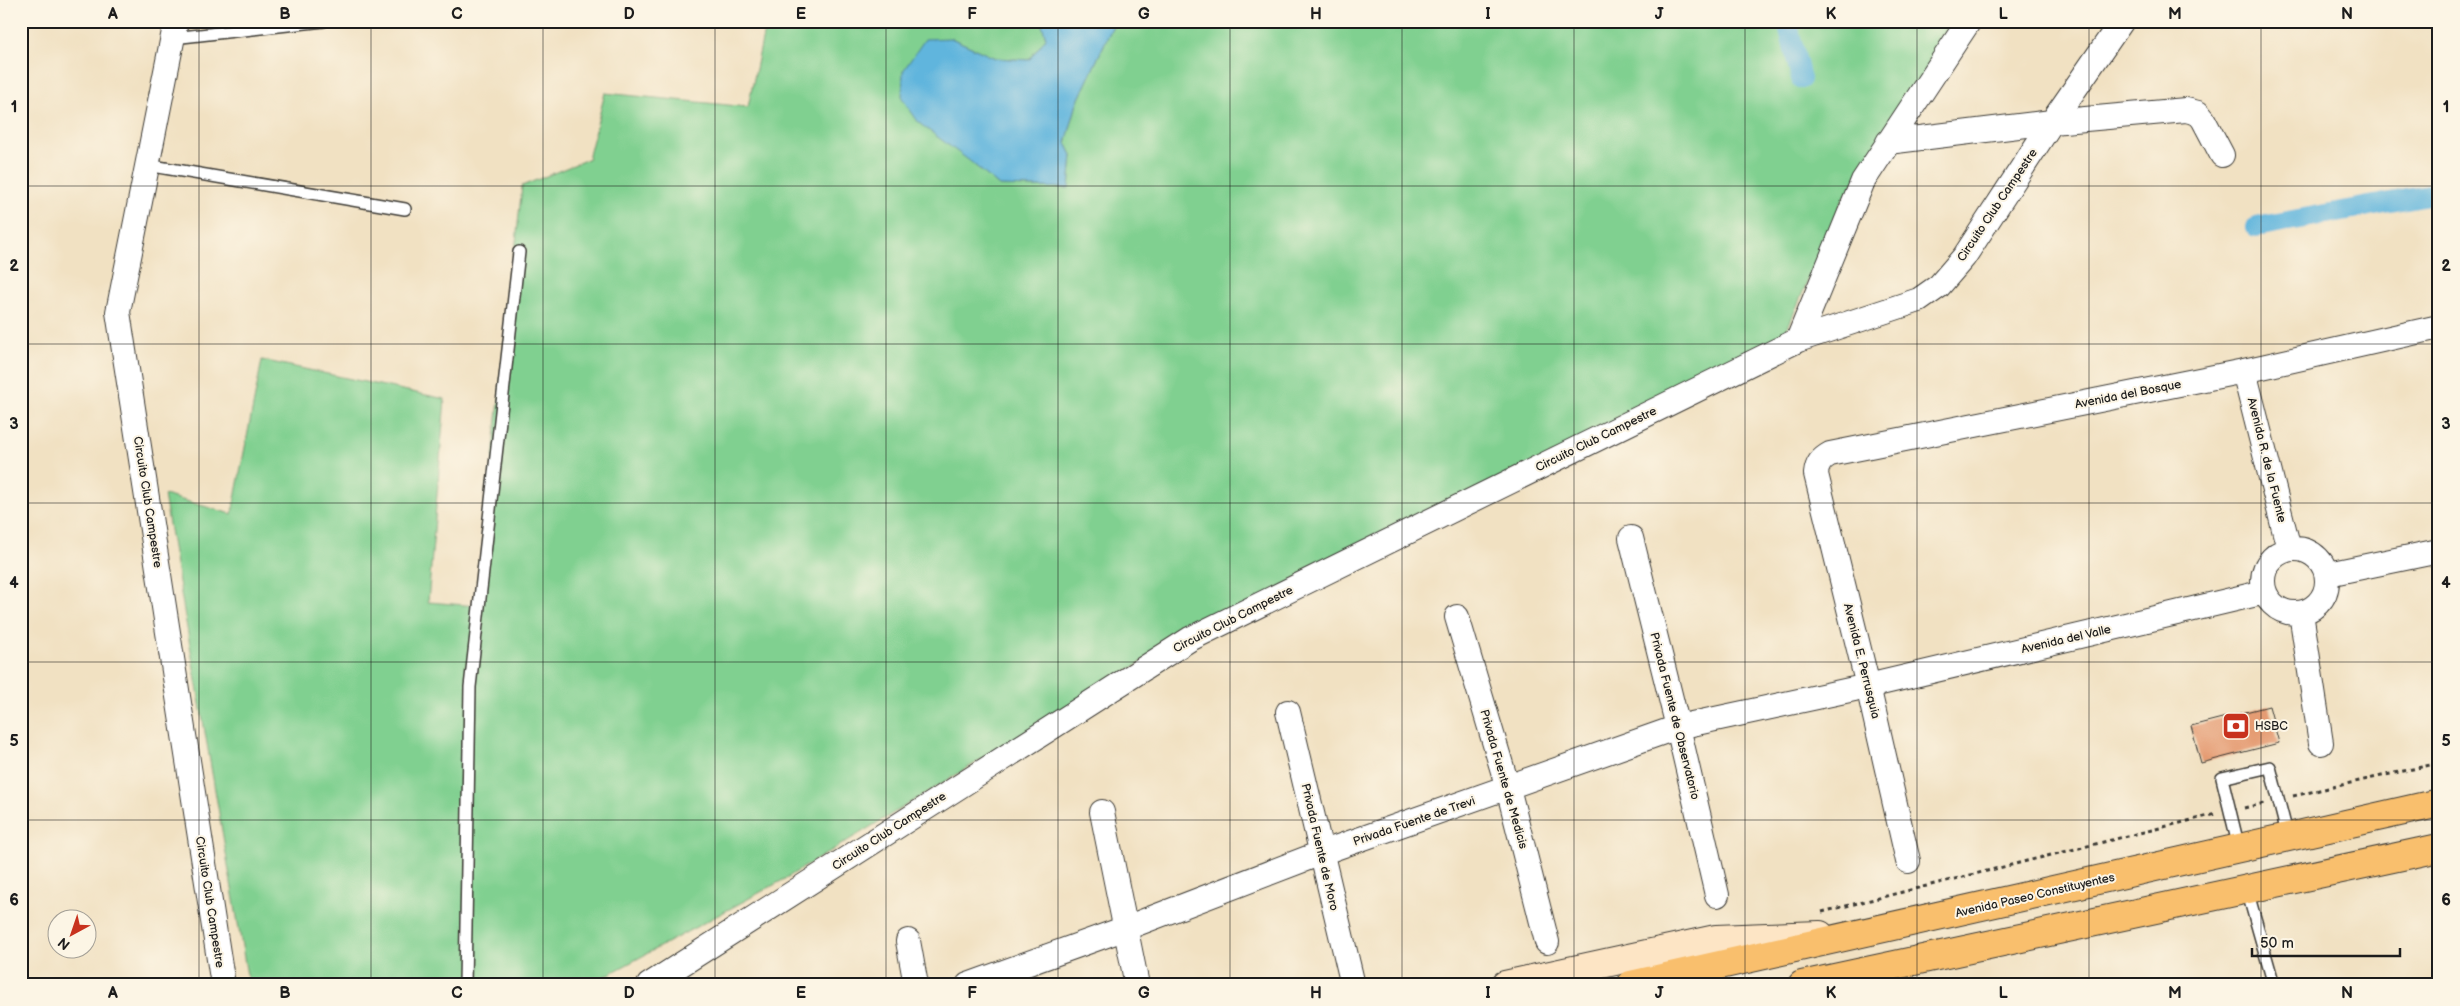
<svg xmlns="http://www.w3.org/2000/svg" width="2460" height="1006" viewBox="0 0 2460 1006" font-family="'Balsamiq Sans',sans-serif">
<rect width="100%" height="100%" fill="#fcf5e5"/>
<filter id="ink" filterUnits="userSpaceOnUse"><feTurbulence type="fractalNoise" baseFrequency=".02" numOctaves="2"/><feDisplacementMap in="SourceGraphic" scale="10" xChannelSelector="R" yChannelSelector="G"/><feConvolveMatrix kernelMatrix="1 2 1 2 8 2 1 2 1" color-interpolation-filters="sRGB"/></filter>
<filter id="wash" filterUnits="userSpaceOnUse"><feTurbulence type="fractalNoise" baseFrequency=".0096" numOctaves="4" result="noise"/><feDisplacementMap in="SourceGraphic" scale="20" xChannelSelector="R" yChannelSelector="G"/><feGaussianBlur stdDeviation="1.12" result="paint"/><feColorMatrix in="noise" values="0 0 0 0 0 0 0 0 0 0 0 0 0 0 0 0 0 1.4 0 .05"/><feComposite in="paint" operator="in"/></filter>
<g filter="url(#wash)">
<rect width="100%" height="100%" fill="#f1e1c2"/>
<path fill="#80d090" stroke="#4e7656" d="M766 21H1041L1046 38 1029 60 995 58 951 38 971 162 999 186 1069 188 1072 155 1066 143 1077 103 1115 21H1959L1842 201 1788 327 1776 344 1188 634 783 880 589 985H250L248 981 164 495 232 514 262 360 445 399 428 602 477 606 522 186 588 159 605 93 748 107Z"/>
<path fill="#61b5dd" stroke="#3e687c" d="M1041 21H1115L1077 103 1066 143 1072 155 1069 188 999 186 971 162 919 123 902 98 903 71 925 39 951 38 995 58 1029 60 1046 38Z"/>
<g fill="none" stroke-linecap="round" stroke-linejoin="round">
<path stroke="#61b5dd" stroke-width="20" d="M1787 21 1801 79
M2256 227 2439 193"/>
</g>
<g id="blocks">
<path fill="#e59c73" d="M2269 706 2279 743 2201 763 2191 726Z"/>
</g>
</g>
<g filter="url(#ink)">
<use href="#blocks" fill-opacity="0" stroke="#3c3a35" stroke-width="1"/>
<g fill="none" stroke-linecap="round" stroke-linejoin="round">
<g stroke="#3c3a35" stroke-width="14">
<path id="lane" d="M173 38 324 21
M147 165 405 209
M2239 848 2222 778 2270 767 2288 837
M2247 890 2274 985
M465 985 470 687 519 252"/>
</g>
<g stroke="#3c3a35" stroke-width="26">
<path id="street" d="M176 21 118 312 223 985
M1888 142 2052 122 2186 110 2198 113 2203 119 2222 155
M1798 340 1863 181 1969 21
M2244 371 2289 549
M1631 538 1678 727 1717 895
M2263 581a32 32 0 1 1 64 0a32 32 0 1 1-64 0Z
M2328 574 2439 551
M2301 613 2321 743
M1457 617 1508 788 1547 942
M1288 712 1352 981
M1102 812 1137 985
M1908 861 1868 686 1816 474C1817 464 1821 459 1830 454L2244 371 2439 327
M908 941 916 985
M649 985 1190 639 1798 340 1919 300 1939 286 1964 257 2052 122 2122 21
M968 985 1126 928 1321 853 1678 727 1868 686 2265 592"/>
</g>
<g stroke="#3c3a35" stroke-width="30">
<path id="secondary" d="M1505 985 1716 939 1820 935"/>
</g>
<g stroke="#3c3a35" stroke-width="30">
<path id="highway" d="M1631 985 2439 803
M1802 985 2439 848"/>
</g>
<path stroke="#3c3a35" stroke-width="3" stroke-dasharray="4 4" stroke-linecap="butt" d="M2293 796 2439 763
M2244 808 2265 803
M1822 912 2216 814"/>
<use href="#lane" stroke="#fff" stroke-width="11"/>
<use href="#street" stroke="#fff" stroke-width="24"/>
<use href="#secondary" stroke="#fde5c5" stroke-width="28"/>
<use href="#highway" stroke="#f9bf6d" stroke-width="28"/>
</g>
</g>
<path fill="none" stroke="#1c1c1c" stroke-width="1" stroke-opacity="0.55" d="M199 21V985M371 21V985M543 21V985M715 21V985M886 21V985M1058 21V985M1230 21V985M1402 21V985M1574 21V985M1745 21V985M1917 21V985M2089 21V985M2261 21V985M21 186H2439M21 344H2439M21 503H2439M21 662H2439M21 820H2439"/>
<defs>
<g id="bank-square" transform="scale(1.4375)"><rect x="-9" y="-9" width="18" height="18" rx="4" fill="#c8321e" stroke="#fcf5e5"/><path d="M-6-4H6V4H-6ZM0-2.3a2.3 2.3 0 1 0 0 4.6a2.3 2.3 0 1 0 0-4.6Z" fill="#fff"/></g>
</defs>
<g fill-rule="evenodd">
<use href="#bank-square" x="2236" y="726"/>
</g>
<g text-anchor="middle" stroke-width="4" stroke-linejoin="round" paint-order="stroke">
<g font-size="12" fill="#1c1c1c" stroke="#fcf5e5">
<text transform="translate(1997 205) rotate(-56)" y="4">Circuito Club Campestre</text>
<text transform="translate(2128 394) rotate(-11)" y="4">Avenida del Bosque</text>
<text transform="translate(1596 439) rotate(-26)" y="4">Circuito Club Campestre</text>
<text transform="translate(2267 460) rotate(76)" y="4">Avenida R. de la Fuente</text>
<text transform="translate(148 502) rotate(81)" y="4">Circuito Club Campestre</text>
<text transform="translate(1233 619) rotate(-27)" y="4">Circuito Club Campestre</text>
<text transform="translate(2066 639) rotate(-13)" y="4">Avenida del Valle</text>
<text transform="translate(1862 661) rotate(76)" y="4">Avenida E. Perrusquia</text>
<text transform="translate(1675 716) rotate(76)" y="4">Privada Fuente de Observatorio</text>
<text transform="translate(1504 779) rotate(74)" y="4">Privada Fuente de Medicis</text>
<text transform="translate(1414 821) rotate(-19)" y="4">Privada Fuente de Trevi</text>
<text transform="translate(889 831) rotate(-33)" y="4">Circuito Club Campestre</text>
<text transform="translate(1320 847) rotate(77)" y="4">Privada Fuente de Moro</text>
<text transform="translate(2035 895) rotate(-13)" y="4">Avenida Paseo Constituyentes</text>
<text transform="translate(210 902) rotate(81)" y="4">Circuito Club Campestre</text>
</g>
<g font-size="12" fill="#1c1c1c" stroke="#fcf5e5" text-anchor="start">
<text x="2255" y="730">HSBC</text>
</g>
</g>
<rect width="2460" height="1006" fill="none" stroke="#fcf5e5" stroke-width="55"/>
<g transform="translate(72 934) rotate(220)"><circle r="24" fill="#fcf5e5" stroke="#a29e95"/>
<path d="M0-4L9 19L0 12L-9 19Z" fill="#c8321e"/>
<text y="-8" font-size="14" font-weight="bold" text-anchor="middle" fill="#1c1c1c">N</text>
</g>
<path d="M2252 948v8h148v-8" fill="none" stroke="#1c1c1c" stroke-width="2.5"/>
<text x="2260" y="948" font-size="15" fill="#1c1c1c" stroke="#fcf5e5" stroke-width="4" paint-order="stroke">50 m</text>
<rect x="28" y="28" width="2404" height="950" fill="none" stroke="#1c1c1c" stroke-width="2"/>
<g font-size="16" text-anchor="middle" font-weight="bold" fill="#1c1c1c">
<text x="113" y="19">A</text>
<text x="285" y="19">B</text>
<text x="457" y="19">C</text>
<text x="629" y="19">D</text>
<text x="801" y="19">E</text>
<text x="972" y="19">F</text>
<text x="1144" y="19">G</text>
<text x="1316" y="19">H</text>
<text x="1488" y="19">I</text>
<text x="1659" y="19">J</text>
<text x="1831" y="19">K</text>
<text x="2003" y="19">L</text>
<text x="2175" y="19">M</text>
<text x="2347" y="19">N</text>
<text x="14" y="112">1</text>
<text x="2446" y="112">1</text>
<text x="14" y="271">2</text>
<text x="2446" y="271">2</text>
<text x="14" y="429">3</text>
<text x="2446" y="429">3</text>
<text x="14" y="588">4</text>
<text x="2446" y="588">4</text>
<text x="14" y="746">5</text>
<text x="2446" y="746">5</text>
<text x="14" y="905">6</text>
<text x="2446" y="905">6</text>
<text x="113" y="998">A</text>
<text x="285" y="998">B</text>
<text x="457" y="998">C</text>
<text x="629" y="998">D</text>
<text x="801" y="998">E</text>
<text x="972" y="998">F</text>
<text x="1144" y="998">G</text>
<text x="1316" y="998">H</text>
<text x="1488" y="998">I</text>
<text x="1659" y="998">J</text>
<text x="1831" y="998">K</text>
<text x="2003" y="998">L</text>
<text x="2175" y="998">M</text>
<text x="2347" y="998">N</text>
</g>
</svg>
